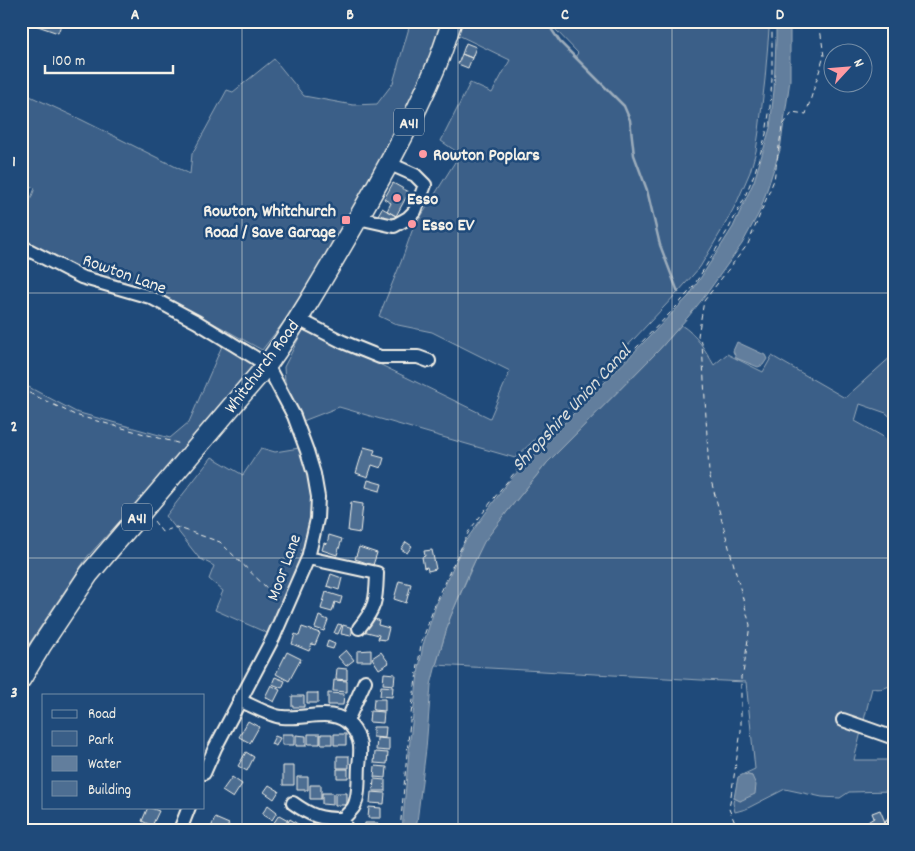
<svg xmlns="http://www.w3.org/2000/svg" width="915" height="851" viewBox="0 0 915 851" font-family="Dekko,sans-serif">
<rect width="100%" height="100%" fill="#1f4a7a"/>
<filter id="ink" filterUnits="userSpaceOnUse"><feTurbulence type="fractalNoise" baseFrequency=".02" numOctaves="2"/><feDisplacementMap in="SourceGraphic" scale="10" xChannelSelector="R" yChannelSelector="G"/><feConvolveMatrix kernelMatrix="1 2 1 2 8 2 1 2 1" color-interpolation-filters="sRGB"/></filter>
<g filter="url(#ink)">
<path fill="#3a5f88" stroke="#97a8b8" d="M411 21H445L413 102 310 288 262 350 150 288 102 277 87 274 21 240V224L35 188 21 183V92L82 120 190 174 192 154 227 90 233 92 274 59 304 96 353 105 377 104 393 83Z
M458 21H546L560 42 575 57 578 53 555 29 551 21H768L769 30 765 79 759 131 756 151 750 172 737 202 723 228 700 267 678 292 574 403 515 458 339 407 303 421 285 382 284 367 303 330 379 364 490 418 510 371 432 332 398 325 379 316 401 262 412 231 460 154 441 141 470 83 492 93 510 60 454 33Z
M681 325C697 335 705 350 714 365L727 354 763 372 772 356 845 398 894 354V420L886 413 860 404 855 421 882 436 894 448V502C886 511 889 520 894 530V683C888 688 879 690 872 688L854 760H894V791L849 792 840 798 822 797 785 789 746 809 735 812 733 803 734 798 741 801 752 776 744 774 755 769 746 682 701 680 436 665 450 618 483 542 510 508 547 463 658 351Z
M222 346 256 366 191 444 88 556 21 656V383L76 412 170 438 189 422Z
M261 448 275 452 299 448 308 472 314 493 313 507 303 554 293 583 267 633 215 610 223 591 209 579 214 566 199 558 166 516 212 457 243 475Z"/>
<path fill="#627e9d" stroke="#9cacbb" d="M776 21H790V80L780 150 760 211 742 244 705 296 688 317 658 351 547 463 510 508 484 542 469 573 450 618 436 665 431 685 426 749 416 830H402L410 740 418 674 423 645 436 605 464 543 508 482 566 421 606 381 689 296 733 227 754 181 770 128 774 90 776 40Z
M737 342 765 355 767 359 763 365 758 367 736 358 733 351Z
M744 774 752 776 756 785 755 794 740 801 734 798 738 777Z"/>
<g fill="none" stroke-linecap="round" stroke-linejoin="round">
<path stroke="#9cacbb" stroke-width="2.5" d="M546 21 560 42 624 106 630 120 634 155 647 190 660 245 678 292"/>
</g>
<path fill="#4d6e92" stroke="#f4f1e8" d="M33 21H51L61 25 58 33 32 24Z
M466 43 476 47 472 58 462 54Z
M462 54 472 58 468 68 458 64Z
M393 183 409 192 396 216 387 211 391 203 384 199Z
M382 208 396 216 392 222 378 215Z
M364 447 375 450 373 455 384 458 381 468 372 465 368 477 356 473Z
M368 480 382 484 380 491 366 487Z
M351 502 363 504 360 533 348 531Z
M329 535 342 539 337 555 322 550 324 543 327 544Z
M406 542 412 546 407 553 401 549Z
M359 547 377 553 373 565 355 559Z
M432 550 436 569 428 571 427 567 424 568 422 557 425 556 424 551Z
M331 574 342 578 339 590 327 586Z
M399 581 411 584 406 603 394 599Z
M326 592 342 597 340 604 335 602 332 612 321 609Z
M319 616 328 620 324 631 315 628Z
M371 619 379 620 378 625 389 628 386 640 378 639 379 635 363 631 365 625 370 626Z
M338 624 342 625 338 634 334 633Z
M343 625 353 628 351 636 341 634Z
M302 627 320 633 315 645 312 644 309 651 292 644 295 634 299 636Z
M328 641 335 644 333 649 326 647Z
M346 650 354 660 346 666 338 657Z
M371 650V661H357V651Z
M287 652 301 659 289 681 276 674Z
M381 652 389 663 379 669 372 658Z
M337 668 347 669V680L336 679Z
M384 673 395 674 394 685 383 684Z
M275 677 285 681 282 688 272 684Z
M334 680 347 681V692L333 691Z
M271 685 280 690 274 702 265 697Z
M381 686 393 687 392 697 380 696Z
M307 693H318V703H307Z
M328 693 344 694 343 705H328Z
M292 696H304V707H292Z
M374 699H385V711L373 710Z
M370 711 384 712 383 723 369 722Z
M248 721 259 727 250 743 239 737Z
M373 727H386L385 738 373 737Z
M282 734H294V745H282Z
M308 734H320V744H308Z
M321 734H332V744H321Z
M334 734H346V745H334Z
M296 735 306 736V746H296Z
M275 736 280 738 276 746 271 744Z
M377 738 389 739V751L376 750Z
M246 752 254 757 247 771 238 766Z
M375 752 388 753 387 764 374 763Z
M337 756H349V768H337Z
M283 766H294V785H283Z
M375 766 387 767 386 778 374 777Z
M337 769H348V778H337Z
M232 777 242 784 233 798 222 791Z
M297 777H308V790H297Z
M374 779 385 780V791H373Z
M269 785 279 791 274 799 264 792Z
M310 785H321V799H310Z
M371 792 385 793 384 804 370 803Z
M322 793H333V805L322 804Z
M335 793H347V805H335Z
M268 805 277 812 272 820 262 814Z
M148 807 159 811 152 826 142 821Z
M369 807 381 808V818H368Z
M880 810 888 829 862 830 861 826 874 818 872 813Z
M279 815 288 820 282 830 273 824Z
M215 818 229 824 226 830H210Z
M290 819 299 825 296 830H288L285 827Z
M365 823H378L377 830H364Z
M304 825 311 830H300Z"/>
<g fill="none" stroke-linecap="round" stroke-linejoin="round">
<g stroke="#f4f1e8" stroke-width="16">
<path id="minor" d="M358 218 394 226 408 218 415 211 425 185 415 175 388 163
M21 246 81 277 150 297 197 322 267 365 294 416 307 451 314 474 318 497 317 519 308 558 273 638 215 748 204 773
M298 319 343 342 380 357H418L429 361
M308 558 377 573C376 599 377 606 359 628
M239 700C251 705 270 716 282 717 305 720 335 706 351 726 362 739 361 750 359 766 358 778 360 797 353 808 350 812 346 815 343 819L346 830
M843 720 894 738
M347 721 365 681
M293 803C311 816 320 819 343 819
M180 830 189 807
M888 830 894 822"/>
</g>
<g stroke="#f4f1e8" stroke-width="22">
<path id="highway" d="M21 679 41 646 89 574 267 365C296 325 321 282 346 239 378 184 412 124 437 64 443 50 447 36 452 21"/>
</g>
<path stroke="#f4f1e8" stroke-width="1" stroke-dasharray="5 4" stroke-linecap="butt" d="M21 389 75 415 181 444
M154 521 162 532 176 527 220 542 277 598
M400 830 410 721 421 644 438 596 469 531 501 489 536 447 593 392 676 307 693 287 729 228 743 201 755 172 766 134 770 107 772 79V21
M738 830 729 809 741 731V676L743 674 750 625 709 473 702 343 698 336 704 301 748 244 774 180 782 127 792 112 806 114 824 56 819 21"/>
<use href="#minor" stroke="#1f4a7a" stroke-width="12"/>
<use href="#highway" stroke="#1f4a7a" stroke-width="19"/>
</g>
</g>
<path fill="none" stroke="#f4f1e8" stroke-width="1" stroke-opacity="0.55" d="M242 21V830M458 21V830M672 21V830M21 293H894M21 558H894"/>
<g fill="#ff9aa2" stroke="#1f4a7a" stroke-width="2">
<circle cx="423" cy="154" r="5"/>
<circle cx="397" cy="198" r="5"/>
<rect x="341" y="215" width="10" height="10" rx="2.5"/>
<circle cx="412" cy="224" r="5"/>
</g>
<g text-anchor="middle" stroke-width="5" stroke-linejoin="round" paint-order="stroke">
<g fill="#1f4a7a" stroke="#b4bfc7" stroke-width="1">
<rect x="394" y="108.5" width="30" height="27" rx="4"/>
<rect x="122" y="503.5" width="30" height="27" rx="4"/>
</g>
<g font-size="16" font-weight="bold" fill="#f4f1e8">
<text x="409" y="128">A41</text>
<text x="137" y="523">A41</text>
</g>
<g font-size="18" font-weight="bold" fill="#f4f1e8" stroke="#1f4a7a" text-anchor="start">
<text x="433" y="160">Rowton Poplars</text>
<text x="407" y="204">Esso</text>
<text x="336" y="216" text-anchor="end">Rowton, Whitchurch<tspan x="336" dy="21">Road / Save Garage</tspan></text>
<text x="422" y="230">Esso EV</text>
</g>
<g font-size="18" fill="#f4f1e8" stroke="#1f4a7a">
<text transform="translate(125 273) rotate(20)" y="6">Rowton Lane</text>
<text transform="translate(261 366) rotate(-53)" y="6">Whitchurch Road</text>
<text transform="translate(283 567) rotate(-70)" y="6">Moor Lane</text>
</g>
<g font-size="19" font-style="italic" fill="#dee0dd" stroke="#1f4a7a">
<text transform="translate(570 407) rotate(-47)" y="7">Shropshire Union Canal</text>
</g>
</g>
<rect width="915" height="851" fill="none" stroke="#1f4a7a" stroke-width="55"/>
<rect x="42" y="694" width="162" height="115" fill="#1f4a7a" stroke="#748da6"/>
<rect x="52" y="710" width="25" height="8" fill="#1f4a7a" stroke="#748da6"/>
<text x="88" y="718" font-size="15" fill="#f4f1e8">Road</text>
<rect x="52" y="731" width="25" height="15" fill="#3a5f88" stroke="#748da6"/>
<text x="88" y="744" font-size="15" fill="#f4f1e8">Park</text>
<rect x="52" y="756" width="25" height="15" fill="#627e9d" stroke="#748da6"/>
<text x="88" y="768" font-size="15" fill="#f4f1e8">Water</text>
<rect x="52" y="781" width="25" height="15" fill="#4d6e92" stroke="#748da6"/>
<text x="88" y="794" font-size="15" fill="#f4f1e8">Building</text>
<g transform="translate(848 68) rotate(64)"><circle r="24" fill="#1f4a7a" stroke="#748da6"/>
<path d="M0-4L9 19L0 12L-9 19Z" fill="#ff9aa2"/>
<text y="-8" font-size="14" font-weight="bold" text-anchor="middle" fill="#f4f1e8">N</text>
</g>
<path d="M45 65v8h128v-8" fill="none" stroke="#f4f1e8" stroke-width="2.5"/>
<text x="52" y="65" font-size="15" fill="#f4f1e8" stroke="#1f4a7a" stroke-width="4" paint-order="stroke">100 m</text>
<rect x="28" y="28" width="860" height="796" fill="none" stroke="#f4f1e8" stroke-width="2"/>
<g font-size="16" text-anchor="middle" font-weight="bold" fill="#f4f1e8">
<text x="135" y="19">A</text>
<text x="350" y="19">B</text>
<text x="565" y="19">C</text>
<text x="780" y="19">D</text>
<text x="14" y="166">1</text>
<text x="14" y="431">2</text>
<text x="14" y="697">3</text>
</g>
</svg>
